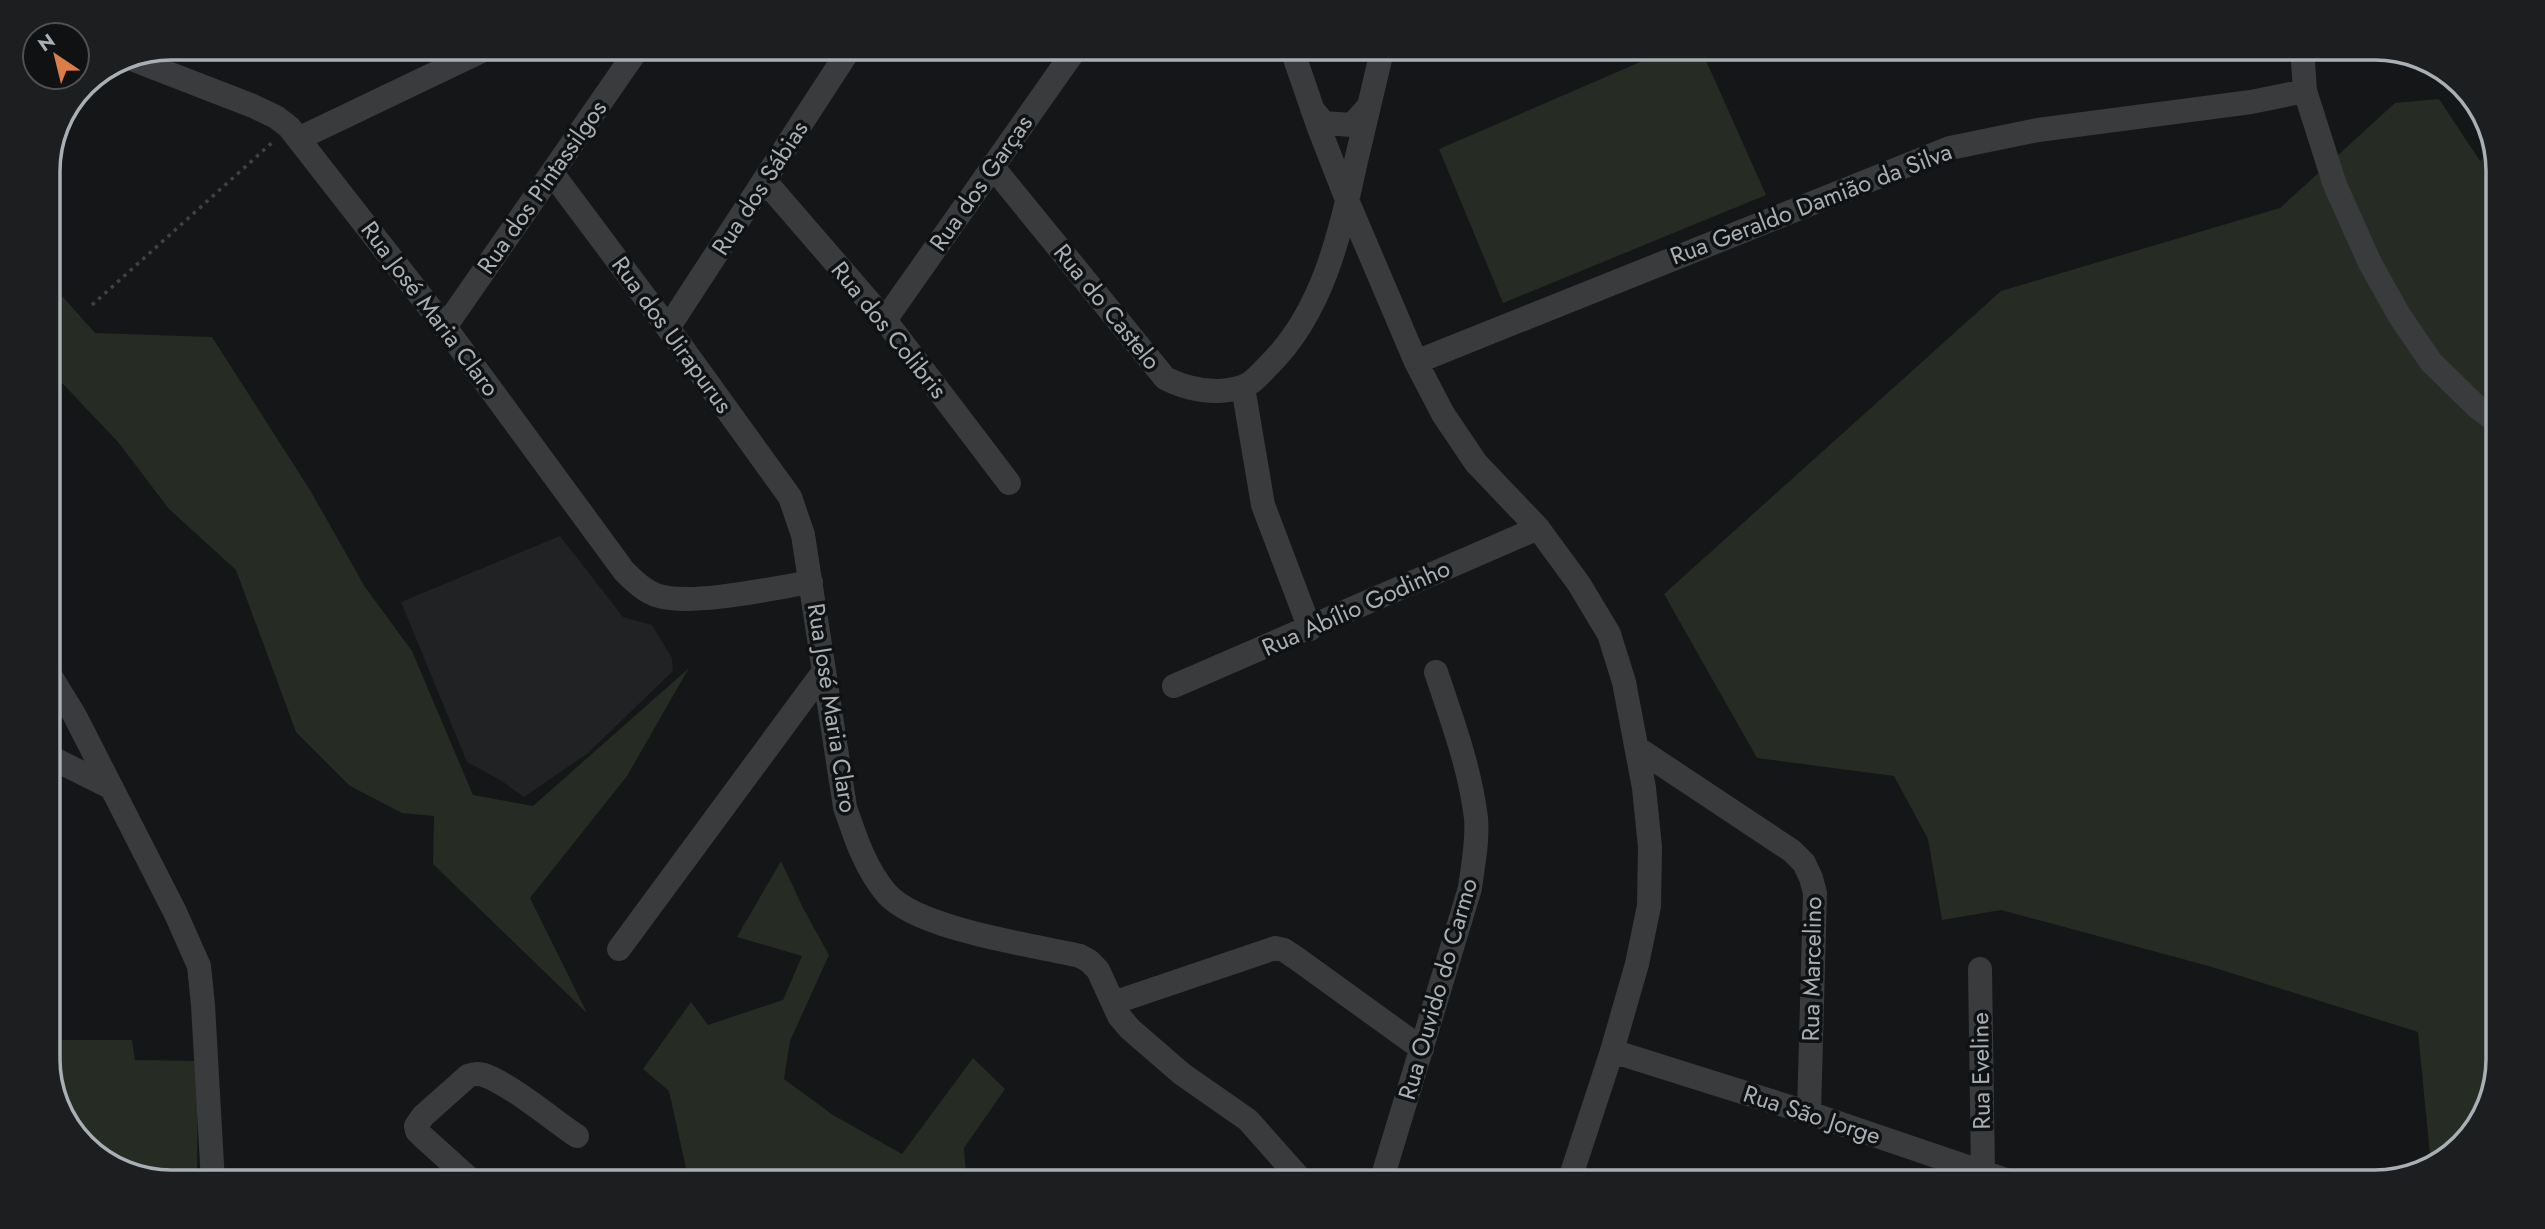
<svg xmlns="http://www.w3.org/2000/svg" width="2545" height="1229" viewBox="0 0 2545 1229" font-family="Jost,sans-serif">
<rect width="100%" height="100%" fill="#151617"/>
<path fill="#212224" d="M560 536 623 617 652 625 672 658 673 671 588 753 524 797 500 780 467 762 401 602Z"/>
<path fill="#262b24" d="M1675 47H1700L1766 195 1503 303 1439 149Z
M2439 99 2480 161 2494 152 2498 163V1058L2485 1113 2443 1161 2431 1165 2418 1032 2212 967 2001 910 1942 920 1928 839 1894 776 1757 758 1664 594 2001 291 2280 208 2395 103Z
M48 295 63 297 95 333 212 337 310 490 365 587 412 651 473 795 533 806 689 668 627 776 530 898 587 1013 433 864 434 816 402 813 350 786 296 732 236 570 169 509 118 442 63 384 48 382Z
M781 861 803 908 829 955 790 1041 784 1079 833 1115 902 1154 973 1058 1005 1089 964 1148 966 1174 987 1182H689L669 1091 643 1069 691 1002 708 1025 783 1000 802 956 737 937Z
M50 1040H132L135 1060 198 1061 197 1174 169 1182 116 1169 68 1127 53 1082Z"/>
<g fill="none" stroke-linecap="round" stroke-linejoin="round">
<path stroke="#3f4244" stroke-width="3.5" stroke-dasharray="3.5 5" stroke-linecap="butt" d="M92 305 275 140"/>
<path stroke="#393b3d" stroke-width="24" d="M1291 47 1319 128 1347 200 1416 362 1443 414 1476 463 1538 528 1579 584 1609 634 1624 682 1644 788 1650 847 1649 906 1637 964 1612 1051 1569 1182
M2302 47 2305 91 2335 185 2370 263 2399 315 2431 362 2476 406 2498 423
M124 56 253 106 276 117 289 127 445 327 624 571C634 581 645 592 659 596 693 606 774 588 811 582
M1312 109 1324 123 1352 125 1369 106
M300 138 490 47
M992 166 1165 378C1188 390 1216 395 1242 387 1252 384 1260 374 1267 367 1323 313 1340 234 1356 161 1365 123 1374 85 1383 47
M552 173 668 328 790 497 803 535 845 807C855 837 866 870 887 894 918 929 1032 945 1080 956L1089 961 1098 970 1119 1016 1130 1029 1182 1074 1248 1120 1303 1182
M765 181 885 320 1009 483
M885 320 1077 47
M445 327 639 47
M668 328 851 47
M1416 362 1950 148 2038 130 2251 102 2305 91
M1243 387 1263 505 1310 629
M48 672 75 716 175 912 199 966 203 1005 213 1182
M1174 686 1538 528
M1637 748 1792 851 1804 863 1811 878 1815 893 1809 1113
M48 756 110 787
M619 949 824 671
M1980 969 1983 1172
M1113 1003 1275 948 1284 950 1296 958 1422 1049
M1612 1051 1809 1113 2012 1182
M473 1182 423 1137 417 1131 416 1126 423 1116 468 1076C473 1074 478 1073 484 1075 510 1084 553 1120 577 1136
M1381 1182 1470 888C1473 865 1478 841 1476 818 1470 768 1452 720 1436 672"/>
</g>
<g text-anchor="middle" stroke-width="7" stroke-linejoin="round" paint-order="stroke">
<g font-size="24" fill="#a9b0b5" stroke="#101112">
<text transform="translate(981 183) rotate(-55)" y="8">Rua dos Garças</text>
<text transform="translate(542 187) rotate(-55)" y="8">Rua dos Pintassilgos</text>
<text transform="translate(760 188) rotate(-57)" y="8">Rua dos Sábias</text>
<text transform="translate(1811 204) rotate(-21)" y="8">Rua Geraldo Damião da Silva</text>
<text transform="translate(1107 307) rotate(51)" y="8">Rua do Castelo</text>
<text transform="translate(430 309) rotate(53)" y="8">Rua José Maria Claro</text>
<text transform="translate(889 330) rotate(51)" y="8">Rua dos Colibris</text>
<text transform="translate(672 335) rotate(54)" y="8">Rua dos Uirapurus</text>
<text transform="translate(1356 608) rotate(-24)" y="8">Rua Abílio Godinho</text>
<text transform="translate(832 708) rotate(81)" y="8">Rua José Maria Claro</text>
<text transform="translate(1812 969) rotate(-89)" y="8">Rua Marcelino</text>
<text transform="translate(1438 989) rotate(-74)" y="8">Rua Ouvido do Carmo</text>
<text transform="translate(1981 1071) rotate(-91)" y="8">Rua Eveline</text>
<text transform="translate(1812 1115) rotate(18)" y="8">Rua São Jorge</text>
</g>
</g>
<path d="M0 0H2545V1229H0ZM171 60H2375A111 111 0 0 1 2486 171V1059A111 111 0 0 1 2375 1170H171A111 111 0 0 1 60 1059V171A111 111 0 0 1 171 60Z" fill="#1c1e1f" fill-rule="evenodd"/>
<path fill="none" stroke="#a9b0b5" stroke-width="3.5" d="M171 60H2375A111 111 0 0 1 2486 171V1059A111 111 0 0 1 2375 1170H171A111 111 0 0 1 60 1059V171A111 111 0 0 1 171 60Z"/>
<g transform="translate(56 56) rotate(325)"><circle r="33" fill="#101112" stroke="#4d5153" stroke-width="2"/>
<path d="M0-5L12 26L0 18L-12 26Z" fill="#db7d49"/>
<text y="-10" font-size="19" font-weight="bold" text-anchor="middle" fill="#a9b0b5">N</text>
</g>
</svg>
